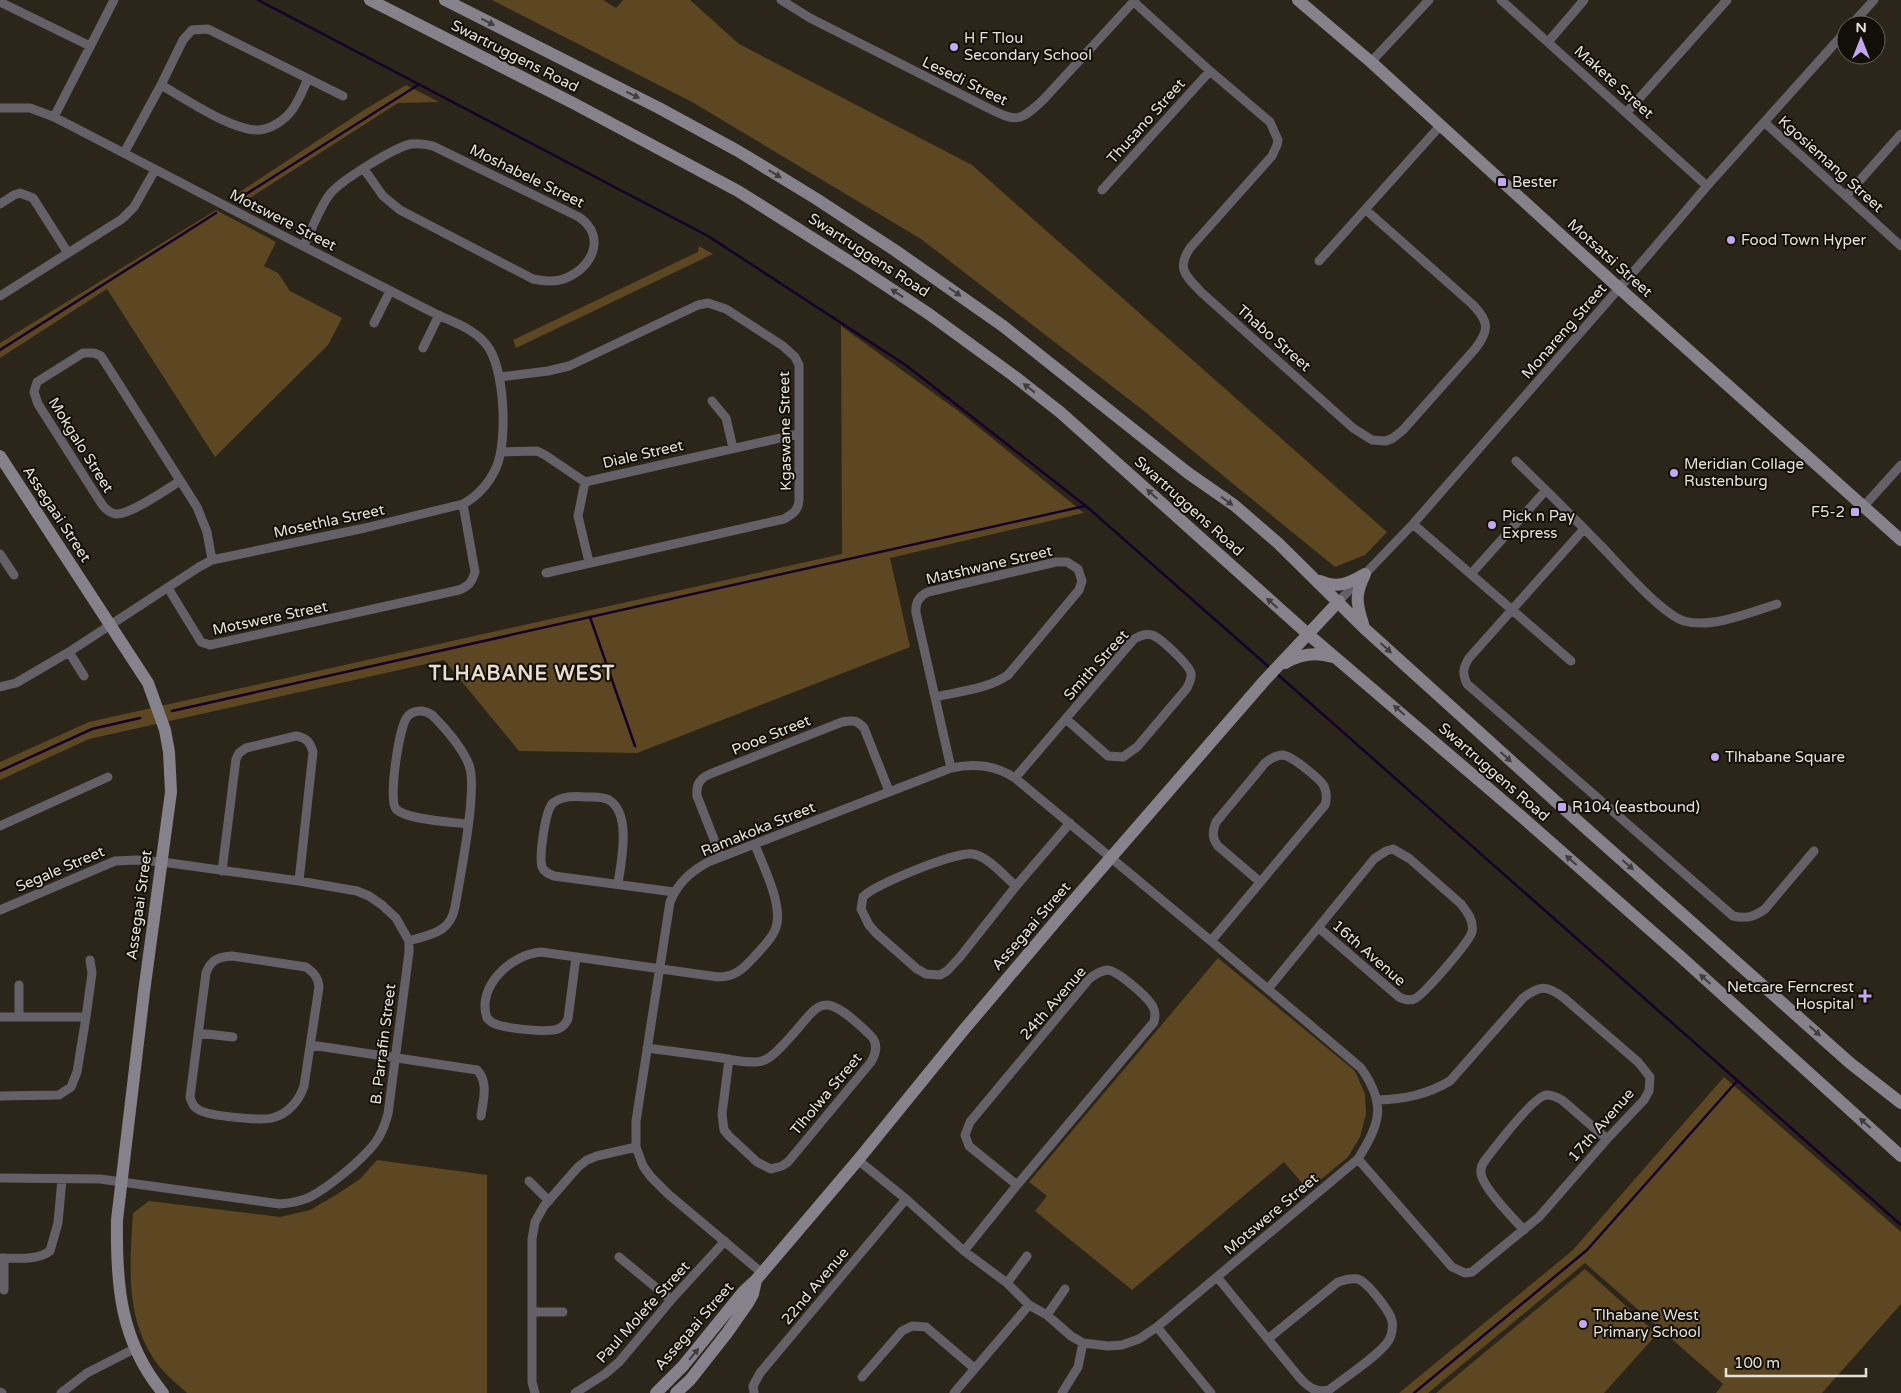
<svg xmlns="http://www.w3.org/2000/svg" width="1901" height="1393" viewBox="0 0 1901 1393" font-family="'Varela Round',sans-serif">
<rect width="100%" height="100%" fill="#2c2519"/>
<path fill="#5c4722" d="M492 0H603L616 8 623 0H690L739 44 972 165 1387 532 1365 555 1335 567 1144 411 921 239 692 102Z
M406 85 439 102 398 103 242 203 232 197 364 110Z
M216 210 276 242 264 266 278 273 290 291 342 318 328 345 215 457 107 289 0 358V343Z
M699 246 713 254 516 348 513 340 698 252Z
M841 326 961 413 1084 513 890 558 910 647 637 753 519 751 444 660 89 739 0 780V762L89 722 842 554Z
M1218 958 1355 1071 1365 1094 1366 1114 1360 1137 1348 1157 1308 1190 1284 1162 1132 1290 1035 1211 1047 1196 1029 1182Z
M1724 1077 1901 1232V1304L1822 1393H1716L1723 1384 1585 1263 1428 1393H1399L1573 1250Z
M377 1160 487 1175V1393H187C175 1382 160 1370 152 1356 125 1313 130 1262 133 1213L149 1201 280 1217 310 1210 336 1195 360 1179Z
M1585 1269 1657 1334 1604 1393H1436Z"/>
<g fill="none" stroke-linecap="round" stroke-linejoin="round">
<path stroke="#15012a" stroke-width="2.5" d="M258 0 708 236 907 366 1086 506 1270 668
M240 198 418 85
M0 350 216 213
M590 617 635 746
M1276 673 1901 1225
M172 711 1085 506
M0 771 92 729 140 718
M1414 1393 1587 1250 1737 1081"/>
<path stroke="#636167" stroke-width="9" d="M781 0 810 18 982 105C1015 121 1017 125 1044 99L1135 0
M1501 0 1707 186
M0 2 90 46
M1134 2 1210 71 1270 122 1278 140 1277 145 1272 156 1190 248C1176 269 1186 276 1201 292L1353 428 1372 440 1386 441 1393 438 1403 430 1475 349C1490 330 1489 321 1472 304L1366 210
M1851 25 1874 0
M1548 42 1584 0
M1371 62 1429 0
M161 85C186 99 232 131 259 130 271 129 285 120 292 110 299 101 303 89 308 79
M0 108H30L54 117C167 175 278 234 391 291 406 299 422 307 438 315 455 323 474 329 486 344 505 367 508 442 496 468 489 483 478 496 463 504L365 528 212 560 199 567 69 652 16 683 0 687
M1627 112 1727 0
M54 117 114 0
M1764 122 1901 246
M124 153 161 85 183 40 192 30 208 29 214 32 343 96
M1102 190 1210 71
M1846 196 1901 134
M0 204 14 195 20 193 33 198 68 253
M304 245C312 230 319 208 330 194 340 181 395 147 411 144 419 143 426 144 433 146L579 217C609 238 590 272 560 280 551 282 542 281 533 279L400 210 383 196 364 169
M1319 261 1440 126
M0 296 122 219 134 207 155 170
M374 323 390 291
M423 348 439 315
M500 377 548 371 569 366 698 305 708 303 726 309 783 346 795 357 799 365V499C799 510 793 514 784 519L546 573
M712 401 726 418 733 448
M501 452 537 451 545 455 585 482 798 434
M1516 461C1546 490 1576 520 1605 550 1622 568 1662 614 1684 621 1711 629 1752 612 1777 604
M180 481C167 489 130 515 116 514 109 513 105 509 101 503L38 404 34 392 37 382 83 353H94L101 356 197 507 207 532 212 560
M585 482 578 516 589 562
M1864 506 1901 465
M1413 524 1571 661
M1584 529 1469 658C1463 668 1462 673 1467 684L1733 916C1746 919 1754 917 1765 909L1814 851
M0 554 14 575
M1471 574 1546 490
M168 588 201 642 210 645 459 590C469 586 472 582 475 572L463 504
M1339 601 1413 524 1649 254 1707 186 1846 31
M69 652 84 676
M936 697C960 691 988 689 1008 675L1079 590 1082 581 1078 569 1067 562H1056L928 592C919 596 915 603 916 613L951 768
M1015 778 1134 639C1139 636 1145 633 1152 635 1161 638 1189 665 1191 673 1192 679 1189 683 1187 688L1137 747 1123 757 1108 756 1066 719
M0 826 108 777
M721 857 697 796C696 785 699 779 710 774L842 722C852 720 857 720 864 728L889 791
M222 871 236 759 239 753 246 748 296 736C307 738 310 742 313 752L299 881
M618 884C621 862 632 814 609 800 602 796 594 797 586 797 576 796 561 796 553 803 545 810 539 857 542 867 544 872 549 874 554 876L674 892
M1016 886C1004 876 989 857 973 854 957 851 873 885 863 897L861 909 869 925 876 933 917 969 926 974 940 975 947 971 960 957 1016 886 1070 823
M0 910 115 861 136 860 162 862 299 881 357 891 369 896 382 905 396 918 409 941V952L388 1114C385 1124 382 1134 375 1143 362 1160 329 1187 310 1197 300 1202 290 1203 280 1204L100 1179 0 1178
M409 941C431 934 450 933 455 907 460 878 478 788 469 765 462 747 446 729 432 715 425 710 415 709 408 716 399 724 388 801 396 809 407 820 451 822 467 824
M1211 941 1325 805C1327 799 1327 793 1324 786 1320 779 1292 756 1283 755 1276 755 1270 759 1265 763L1216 822C1212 832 1212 838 1218 846L1259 881
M232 956 306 967C314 973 318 977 319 987L304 1086C299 1101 288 1114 272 1118 261 1121 209 1116 199 1110 193 1107 192 1103 190 1097L206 973C211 959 219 957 232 956Z
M576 957 568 1019C566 1023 564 1026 560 1028 551 1034 503 1028 493 1023 491 1022 489 1020 487 1018 476 986 512 954 541 952L718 977C735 977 743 969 754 957 761 949 771 940 775 930 785 908 763 866 755 845
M1268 989 1374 859 1386 851 1393 849 1410 859 1461 904C1468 913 1474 921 1472 932 1469 942 1423 996 1414 999 1409 1001 1403 999 1399 997L1319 928
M0 1017H86
M19 1017V985
M198 1033 233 1037
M311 1045 477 1070C489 1082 483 1101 481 1116
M647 1048C670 1051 693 1054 715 1057 729 1059 744 1063 757 1062 767 1061 773 1055 780 1048 821 1008 815 982 869 1034 878 1042 877 1052 871 1062L788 1162 782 1166 771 1169 757 1162 729 1136 724 1130 722 1114 729 1059
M0 1096 59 1095 71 1087 77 1072 86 1017 92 973 90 960
M1358 1159 1452 1267 1465 1273 1472 1272 1539 1217 1607 1139 1644 1100 1649 1091 1650 1077 1638 1062 1564 998C1547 985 1540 985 1523 998L1450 1081C1426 1095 1405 1099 1377 1100
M529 1181 549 1201
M1524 1230C1513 1218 1482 1187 1481 1173 1480 1167 1483 1163 1486 1159 1496 1146 1533 1097 1546 1095 1552 1095 1557 1097 1562 1100L1607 1139
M964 1251 1017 1185 969 1146 965 1135 970 1122 1089 979C1094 975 1100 971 1107 970 1117 970 1148 997 1153 1007 1156 1012 1155 1017 1154 1022L1017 1185
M619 1257 671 1300
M0 1258C17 1258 36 1261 50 1251L58 1223 62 1179
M4 1258V1290
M762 1273 668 1194 651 1177 643 1166 636 1147V1121L670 902C678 883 690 872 708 862L951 768C975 763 995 765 1015 778L1211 941 1361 1068C1387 1105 1380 1123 1358 1159L1157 1327 1139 1339 1122 1345 1108 1346 1083 1343 1071 1336 1047 1315 1029 1305 1007 1283 964 1251 906 1199 858 1160
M1217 1277 1299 1377C1308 1387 1315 1393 1329 1390 1343 1379 1381 1354 1389 1340 1392 1335 1393 1326 1392 1321 1390 1311 1367 1282 1358 1279 1351 1278 1344 1280 1338 1282L1269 1338
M1007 1283 1027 1256
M533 1312H563
M1047 1315 1065 1289
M1157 1327 1211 1393
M862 1377 902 1331 912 1326 926 1327 974 1368
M0 1392 2 1393
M61 1393 87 1373 134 1349
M535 1393 532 1382V1239L535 1222 544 1206 578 1167 587 1160 597 1156 636 1147
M575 1393 605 1374 619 1362 671 1300 725 1241
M754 1393 753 1386 760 1373 906 1199
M954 1393 1029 1305
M1062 1393 1078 1367 1083 1343"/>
<path stroke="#85828c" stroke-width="12" d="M370 0 573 103 738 191 858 267 929 314 1014 376 1060 412 1309 635 1522 817 1681 957 1901 1156
M445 0 659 108 738 151 815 198 896 251 1003 326 1188 473 1234 505 1278 543 1364 628 1562 807 1850 1063 1901 1103
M1298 0 1371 62 1619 288 1901 540
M0 456 148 683 165 730 169 752 171 792 144 992 117 1220C116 1285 120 1341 163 1393
M1320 581C1337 589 1350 583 1365 574
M1363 624C1356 603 1355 594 1365 574
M1285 663C1300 654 1317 652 1333 657
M656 1393 683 1366 743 1292 756 1280 858 1160 962 1032 1061 915 1265 680 1339 601
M676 1393 690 1380 727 1333 748 1303 753 1294 756 1280"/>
</g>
<defs><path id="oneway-solid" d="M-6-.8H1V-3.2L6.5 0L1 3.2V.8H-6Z" transform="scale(1.25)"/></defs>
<g fill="#403d3d">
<use href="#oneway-solid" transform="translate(488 22) rotate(27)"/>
<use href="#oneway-solid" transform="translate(633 95) rotate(26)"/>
<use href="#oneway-solid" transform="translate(775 174) rotate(31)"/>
<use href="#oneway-solid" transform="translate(955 292) rotate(35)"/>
<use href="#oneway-solid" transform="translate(897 293) rotate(-146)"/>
<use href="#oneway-solid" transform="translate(1029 388) rotate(-142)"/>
<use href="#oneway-solid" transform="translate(1152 494) rotate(-138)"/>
<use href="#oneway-solid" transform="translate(1227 501) rotate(36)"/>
<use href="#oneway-solid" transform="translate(1272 603) rotate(-139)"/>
<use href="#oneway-solid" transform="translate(1386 648) rotate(42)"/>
<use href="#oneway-solid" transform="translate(1399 710) rotate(-139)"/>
<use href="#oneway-solid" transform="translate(1506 757) rotate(42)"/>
<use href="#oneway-solid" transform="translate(1571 860) rotate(-139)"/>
<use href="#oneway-solid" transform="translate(1628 865) rotate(41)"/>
<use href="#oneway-solid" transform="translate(1705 979) rotate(-138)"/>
<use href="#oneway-solid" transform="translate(1815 1031) rotate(42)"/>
<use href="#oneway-solid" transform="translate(1865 1123) rotate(-138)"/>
<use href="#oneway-solid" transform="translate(694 1354) rotate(-50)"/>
</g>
<g fill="#c4a7f1" stroke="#120f09" stroke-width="2">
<circle cx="954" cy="47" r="5"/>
<rect x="1497" y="177" width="10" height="10" rx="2.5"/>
<circle cx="1731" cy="240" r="5"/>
<circle cx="1674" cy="473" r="5"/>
<rect x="1850" y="507" width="10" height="10" rx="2.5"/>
<circle cx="1492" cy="525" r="5"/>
<circle cx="1715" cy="757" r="5"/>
<rect x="1557" y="802" width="10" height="10" rx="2.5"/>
<path d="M1862.5 988.5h5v5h5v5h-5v5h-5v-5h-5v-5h5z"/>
<circle cx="1583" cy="1324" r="5"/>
</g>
<g text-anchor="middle" stroke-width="4" stroke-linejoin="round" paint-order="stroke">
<g font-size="15" fill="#e6e1d9" stroke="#120f09" text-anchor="start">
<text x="964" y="43">H F Tlou<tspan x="964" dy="17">Secondary School</tspan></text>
<text x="1512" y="187">Bester</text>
<text x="1741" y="245">Food Town Hyper</text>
<text x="1684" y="469">Meridian Collage<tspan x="1684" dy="17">Rustenburg</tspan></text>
<text x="1845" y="517" text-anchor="end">F5-2</text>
<text x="1502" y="521">Pick n Pay<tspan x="1502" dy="17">Express</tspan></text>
<text x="1725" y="762">Tlhabane Square</text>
<text x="1572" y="812">R104 (eastbound)</text>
<text x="1854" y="992" text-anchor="end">Netcare Ferncrest<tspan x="1854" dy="17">Hospital</tspan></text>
<text x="1593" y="1320">Tlhabane West<tspan x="1593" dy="17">Primary School</tspan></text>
</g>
<g font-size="15" fill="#e6e1d9" stroke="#120f09">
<text transform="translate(515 56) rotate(27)" y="5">Swartruggens Road</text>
<text transform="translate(965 81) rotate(26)" y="5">Lesedi Street</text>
<text transform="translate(1614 82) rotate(42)" y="5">Makete Street</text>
<text transform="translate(1146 121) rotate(-48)" y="5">Thusano Street</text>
<text transform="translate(1831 164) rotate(42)" y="5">Kgosiemang Street</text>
<text transform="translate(527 176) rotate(26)" y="5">Moshabele Street</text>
<text transform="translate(283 220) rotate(27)" y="5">Motswere Street</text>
<text transform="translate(869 255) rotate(33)" y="5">Swartruggens Road</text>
<text transform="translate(1610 258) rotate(42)" y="5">Motsatsi Street</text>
<text transform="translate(1564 331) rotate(-49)" y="5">Monareng Street</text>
<text transform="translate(1274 338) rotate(41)" y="5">Thabo Street</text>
<text transform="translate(785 431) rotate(-91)" y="5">Kgaswane Street</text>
<text transform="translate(81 445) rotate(58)" y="5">Mokgalo Street</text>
<text transform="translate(643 454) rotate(-13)" y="5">Diale Street</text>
<text transform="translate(1189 506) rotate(42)" y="5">Swartruggens Road</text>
<text transform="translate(57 514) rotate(57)" y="5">Assegaai Street</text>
<text transform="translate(329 521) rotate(-12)" y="5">Mosethla Street</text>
<text transform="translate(989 565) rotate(-13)" y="5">Matshwane Street</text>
<text transform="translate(270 618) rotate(-12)" y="5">Motswere Street</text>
<text transform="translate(1096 665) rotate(-48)" y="5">Smith Street</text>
<text transform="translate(771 735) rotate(-22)" y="5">Pooe Street</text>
<text transform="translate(1494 772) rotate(41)" y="5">Swartruggens Road</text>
<text transform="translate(758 829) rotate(-22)" y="5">Ramakoka Street</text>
<text transform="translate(60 869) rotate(-23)" y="5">Segale Street</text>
<text transform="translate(139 905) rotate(-82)" y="5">Assegaai Street</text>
<text transform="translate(1031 926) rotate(-49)" y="5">Assegaai Street</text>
<text transform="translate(1369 953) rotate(41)" y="5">16th Avenue</text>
<text transform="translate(1053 1003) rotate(-49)" y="5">24th Avenue</text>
<text transform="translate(383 1044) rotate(-83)" y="5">B. Parrafin Street</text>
<text transform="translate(826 1094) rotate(-50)" y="5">Tlholwa Street</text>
<text transform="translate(1601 1125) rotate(-49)" y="5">17th Avenue</text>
<text transform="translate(1271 1214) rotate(-40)" y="5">Motswere Street</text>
<text transform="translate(815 1286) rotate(-50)" y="5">22nd Avenue</text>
<text transform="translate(643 1312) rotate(-48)" y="5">Paul Molefe Street</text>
<text transform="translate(694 1326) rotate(-49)" y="5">Assegaai Street</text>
</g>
<g font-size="20" font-weight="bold" letter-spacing="1" fill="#e7ddce" stroke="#120f09">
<text x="522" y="680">TLHABANE WEST</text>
</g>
</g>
<g transform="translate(1861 40)"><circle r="24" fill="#120f09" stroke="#67635c"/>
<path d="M0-4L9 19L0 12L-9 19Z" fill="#c4a7f1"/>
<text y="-8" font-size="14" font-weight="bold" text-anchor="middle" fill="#e6e1d9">N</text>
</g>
<path d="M1726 1368v8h140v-8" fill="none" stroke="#e6e1d9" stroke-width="2.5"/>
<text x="1734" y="1368" font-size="15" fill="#e6e1d9" stroke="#120f09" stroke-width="4" paint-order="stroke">100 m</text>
</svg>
